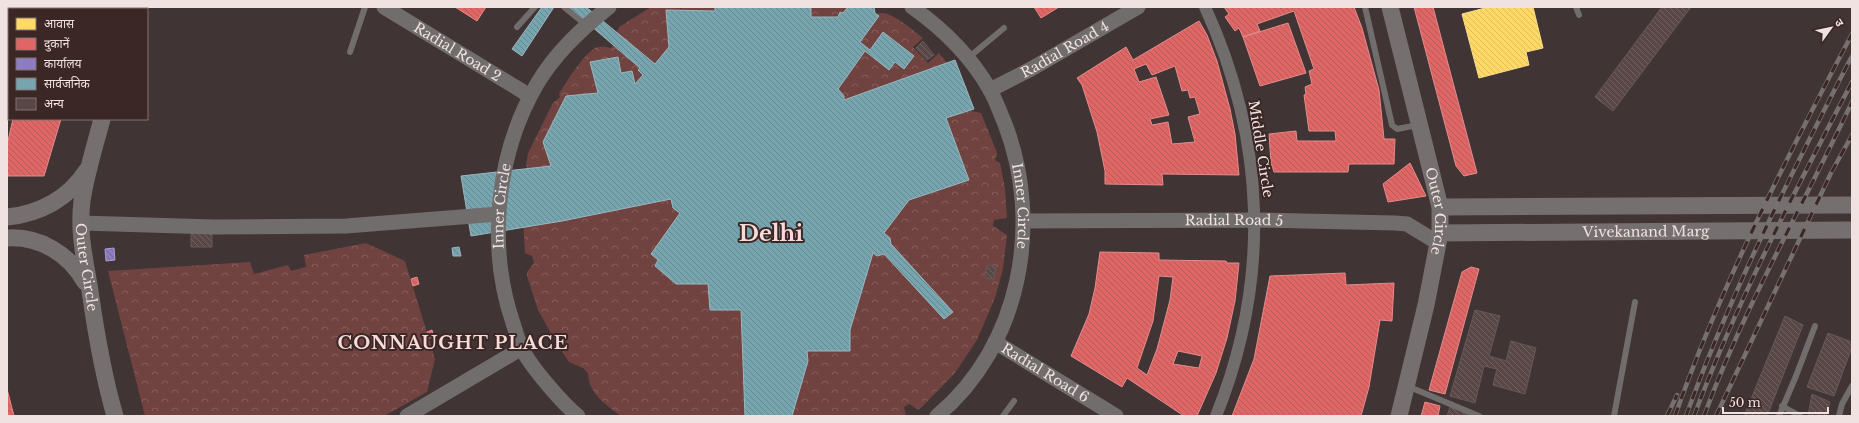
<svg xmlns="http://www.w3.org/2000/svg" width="1859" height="423" viewBox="0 0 1859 423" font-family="'Libre Baskerville','Noto Sans Devanagari',serif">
<defs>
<pattern id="park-crowns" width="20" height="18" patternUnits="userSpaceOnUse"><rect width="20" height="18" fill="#704341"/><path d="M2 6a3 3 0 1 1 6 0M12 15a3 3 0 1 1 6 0" fill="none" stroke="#855e5c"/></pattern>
<pattern id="homes-back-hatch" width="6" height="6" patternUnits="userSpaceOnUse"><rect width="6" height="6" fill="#ffd966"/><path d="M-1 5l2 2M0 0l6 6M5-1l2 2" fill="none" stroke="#dabb5f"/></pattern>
<pattern id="shops-back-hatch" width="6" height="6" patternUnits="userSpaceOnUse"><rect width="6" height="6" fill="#e06666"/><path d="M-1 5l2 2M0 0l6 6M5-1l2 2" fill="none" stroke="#b25c5c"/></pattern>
<pattern id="offices-back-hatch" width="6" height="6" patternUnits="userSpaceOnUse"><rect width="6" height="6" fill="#8e7cc3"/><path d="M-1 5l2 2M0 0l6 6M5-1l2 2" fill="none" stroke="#766897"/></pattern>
<pattern id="public-back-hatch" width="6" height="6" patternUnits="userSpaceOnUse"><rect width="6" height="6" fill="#76a5af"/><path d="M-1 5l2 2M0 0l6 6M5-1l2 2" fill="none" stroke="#68888f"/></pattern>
<pattern id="building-back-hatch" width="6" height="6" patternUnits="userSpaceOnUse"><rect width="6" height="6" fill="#594747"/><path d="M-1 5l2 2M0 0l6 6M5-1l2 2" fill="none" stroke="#716161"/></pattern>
</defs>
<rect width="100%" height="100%" fill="#403434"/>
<path fill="url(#park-crowns)" d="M651 7H679L680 9 686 7H861L870 16C874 15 878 13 882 13 894 13 914 31 923 38L913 47 928 63 939 53 967 88 962 98 967 110 981 113 996 150 997 154 995 160 1000 163 1005 188 1007 218 994 220 993 226 1007 235 1003 269 995 298 977 340 955 373 919 410 909 404 904 407 906 416H621C606 405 588 393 588 373L583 368 569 362 558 346 538 310 527 276V272L534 263 532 256 525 253 523 219 528 169 526 165 528 153 553 103 560 97 559 94C567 81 582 56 595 48 600 46 606 47 611 48L617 41V33L619 27Z
M366 243 405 261 435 359 427 392 384 416H145L108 271 250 262 254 274 288 265 291 271 306 267 304 255Z"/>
<path fill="url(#homes-back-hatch)" stroke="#fadc8b" d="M1489 7H1533L1543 48 1526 52 1529 65 1479 78 1462 14Z"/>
<path fill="url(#shops-back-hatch)" stroke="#e58b8b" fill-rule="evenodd" d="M7 7H92V9H9V42L7 41Z
M455 7H486L477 21Z
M1034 7H1059L1041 18Z
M1224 7H1354L1362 28 1379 90 1384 139H1395L1394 164H1349L1348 172H1274L1271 163 1269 134 1296 131 1297 141H1336L1335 131H1309L1304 95 1306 94 1305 87 1312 84 1309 71 1314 69 1294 11 1257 24 1260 31 1243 37 1239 28 1235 31 1225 17 1229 14Z
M1414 7H1433L1477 173 1464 176 1456 166Z
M1199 21 1207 35 1217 61 1230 109 1235 134 1239 175 1162 174 1163 185 1105 184V171L1097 132 1082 85 1077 78 1126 47 1133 60ZM1146 64 1152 75 1175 66 1182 91 1188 90 1190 98 1195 97 1200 114 1188 117 1195 142 1172 144 1168 122 1152 125 1150 119 1169 115 1156 77 1139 82 1134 69Z
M1288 23 1306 73 1260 86 1243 37Z
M13 119H61L44 176H7V145Z
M1410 163 1426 196 1388 202 1383 184Z
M1100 252 1159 253V260L1226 261 1227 263H1239L1235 301 1227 338 1216 373 1197 416H1184L1127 378 1122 387 1071 356 1089 314 1095 288ZM1159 276 1173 277 1170 300 1157 349 1147 375 1137 368 1153 321ZM1178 351 1202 356 1199 368 1173 364Z
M1471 267 1479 269 1445 394 1429 390 1462 272Z
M1345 273 1346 285 1394 283 1392 321 1380 320 1369 387 1361 416H1232L1254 359 1270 276Z
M417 277 419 284 413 286 411 279Z
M432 330 434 337 429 338 427 332Z
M7 389 14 416H7Z
M1425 402 1440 406 1438 416H1421Z"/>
<path fill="url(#offices-back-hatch)" stroke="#ab9bcc" d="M114 248 115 260 106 261 105 249Z"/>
<path fill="url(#public-back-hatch)" stroke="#9bb7be" d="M542 7H554L522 56 512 49Z
M569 7H586L655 64 669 47 666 10 715 11V7H811V17H838L840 12 843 13 848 7H874L875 13 879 16 860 42 870 50 883 32 914 56 904 69 895 62 889 70 865 51 838 89 844 96V100L955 60 974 109 946 118 969 180 909 200 884 233 890 238 891 244 953 312 944 319 884 254 877 256 873 253 850 330V351H807L808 361 792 416H745L741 310H710L708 284H676L655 266 658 260 651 254 680 213 673 208 671 199 562 221 471 236 461 176 551 166 543 142 566 96 598 93 590 62 618 57 621 73 632 71 635 84 643 75 638 70 640 68Z
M459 247 461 256H453L452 248Z"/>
<path fill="url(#building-back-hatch)" stroke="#645a59" d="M1662 7H1691L1613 111 1595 97Z
M923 41 934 55 927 60 916 48Z
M191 232H212V247H191Z
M987 265 996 266 994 279 985 278Z
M1475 310 1500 316 1489 356 1506 361 1511 341 1536 348 1525 394 1493 385 1497 369 1484 366 1475 403 1450 396Z
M1785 316 1803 325 1767 416H1744Z
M1828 333 1852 342V347L1834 396 1807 387Z
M1812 394 1830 402 1826 416H1808Z
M1450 407 1467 412 1466 416H1447Z"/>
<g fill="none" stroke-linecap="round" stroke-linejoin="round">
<path stroke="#716d6d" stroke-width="6" d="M564 7 586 25
M1365 7 1392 125 1397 129 1418 125
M1576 7 1579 15
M517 27 535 7
M350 52 365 7
M968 58 1004 28
M1407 386 1479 416
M1782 406 1800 416
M1003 416 1014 401
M1614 416 1635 302
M1779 416 1796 376 1815 326
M1839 416 1842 404 1852 386"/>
<path stroke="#716d6d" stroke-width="12" d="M1205 7C1266 140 1271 280 1216 416"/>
<g stroke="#716d6d" stroke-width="15">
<path id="s1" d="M384 7 530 96"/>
<path id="s2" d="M912 7C943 29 972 58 990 90 996 100 1000 113 1005 124 1043 223 1021 346 937 416"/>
<path id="s3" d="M990 90 1031 69 1138 7"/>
<path id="s4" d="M1024 221 1256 220 1395 223 1407 224 1438 243"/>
<path d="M81 223 214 227 346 226 499 214"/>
<path id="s5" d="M995 342 1116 416"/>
<path d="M407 416 522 348"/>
<path id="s6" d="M578 416C563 404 531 367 522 349 518 341 516 332 513 323 487 247 496 154 537 84 555 53 581 29 609 7"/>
</g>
<g stroke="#756f6f" stroke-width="17">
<path id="s7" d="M1390 7 1440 207V233L1426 305 1399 416"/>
<path d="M130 9 131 7"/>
<path id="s8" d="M102 119C95 146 86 174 82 201 78 233 85 260 90 291 96 333 103 375 115 416"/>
<path d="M1440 207 1852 205"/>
<path d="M7 217C40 214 69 198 87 170"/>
<path id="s9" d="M1440 233 1852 230"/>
<path d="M7 238C40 236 69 254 85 282"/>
</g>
<g stroke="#777070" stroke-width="4.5">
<path id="rail" d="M1667 416 1677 395
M1675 416C1721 285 1787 157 1852 34
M1686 416C1731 292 1791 174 1852 56
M1694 416C1737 301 1795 191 1852 82
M1704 416C1744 307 1803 206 1852 102
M1716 416 1831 173 1852 135"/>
</g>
<use href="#rail" stroke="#3b2725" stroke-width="3" stroke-dasharray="9" stroke-linecap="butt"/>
</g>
<g text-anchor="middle" stroke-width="4" stroke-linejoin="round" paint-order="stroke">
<g font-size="14" fill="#f0e2e1" stroke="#3b2725">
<text dy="5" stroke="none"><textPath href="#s3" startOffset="85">Radial Road 4</textPath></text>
<text dy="5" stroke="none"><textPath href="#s1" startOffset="86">Radial Road 2</textPath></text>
<text transform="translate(1261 149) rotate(81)" y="5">Middle Circle</text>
<text dy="5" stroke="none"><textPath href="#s6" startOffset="234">Inner Circle</textPath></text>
<text dy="5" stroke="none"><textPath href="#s2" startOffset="236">Inner Circle</textPath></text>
<text dy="5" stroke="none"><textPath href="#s7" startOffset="210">Outer Circle</textPath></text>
<text dy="5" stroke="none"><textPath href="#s4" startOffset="210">Radial Road 5</textPath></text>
<text dy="5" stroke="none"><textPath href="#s9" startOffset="206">Vivekanand Marg</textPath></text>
<text dy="5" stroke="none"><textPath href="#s8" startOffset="151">Outer Circle</textPath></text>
<text dy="5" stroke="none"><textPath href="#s5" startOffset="59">Radial Road 6</textPath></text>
</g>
<g font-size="18" font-weight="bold" letter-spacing="1" fill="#f6dbd9" stroke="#3b2725">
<text x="453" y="349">CONNAUGHT PLACE</text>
</g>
<g font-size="22" font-weight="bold" fill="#f6dbd9" stroke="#3b2725">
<text x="771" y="241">Delhi</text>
</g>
</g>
<rect width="1859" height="423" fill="none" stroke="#f0e2e1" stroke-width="16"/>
<rect x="8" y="8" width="140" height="112" fill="#3b2725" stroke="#837270"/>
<rect x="16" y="18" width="20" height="12" fill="#ffd966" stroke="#837270"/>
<text x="44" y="28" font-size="12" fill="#f0e2e1">आवास</text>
<rect x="16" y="38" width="20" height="12" fill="#e06666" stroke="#837270"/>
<text x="44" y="48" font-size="12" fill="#f0e2e1">दुकानें</text>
<rect x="16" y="58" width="20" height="12" fill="#8e7cc3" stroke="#837270"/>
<text x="44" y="68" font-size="12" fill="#f0e2e1">कार्यालय</text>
<rect x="16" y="78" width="20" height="12" fill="#76a5af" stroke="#837270"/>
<text x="44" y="88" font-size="12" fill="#f0e2e1">सार्वजनिक</text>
<rect x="16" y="98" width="20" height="12" fill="#594747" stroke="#837270"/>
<text x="44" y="108" font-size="12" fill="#f0e2e1">अन्य</text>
<g transform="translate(1831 28) rotate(57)" stroke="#3b2725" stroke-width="3" paint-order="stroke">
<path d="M0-3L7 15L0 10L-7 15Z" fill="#f0e2e1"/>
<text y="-6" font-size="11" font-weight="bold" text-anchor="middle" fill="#f0e2e1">उ</text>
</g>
<path d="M1723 407v6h105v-6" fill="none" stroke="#f0e2e1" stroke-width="2"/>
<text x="1729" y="407" font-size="12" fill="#f0e2e1" stroke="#3b2725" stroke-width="3" paint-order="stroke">50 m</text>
</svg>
